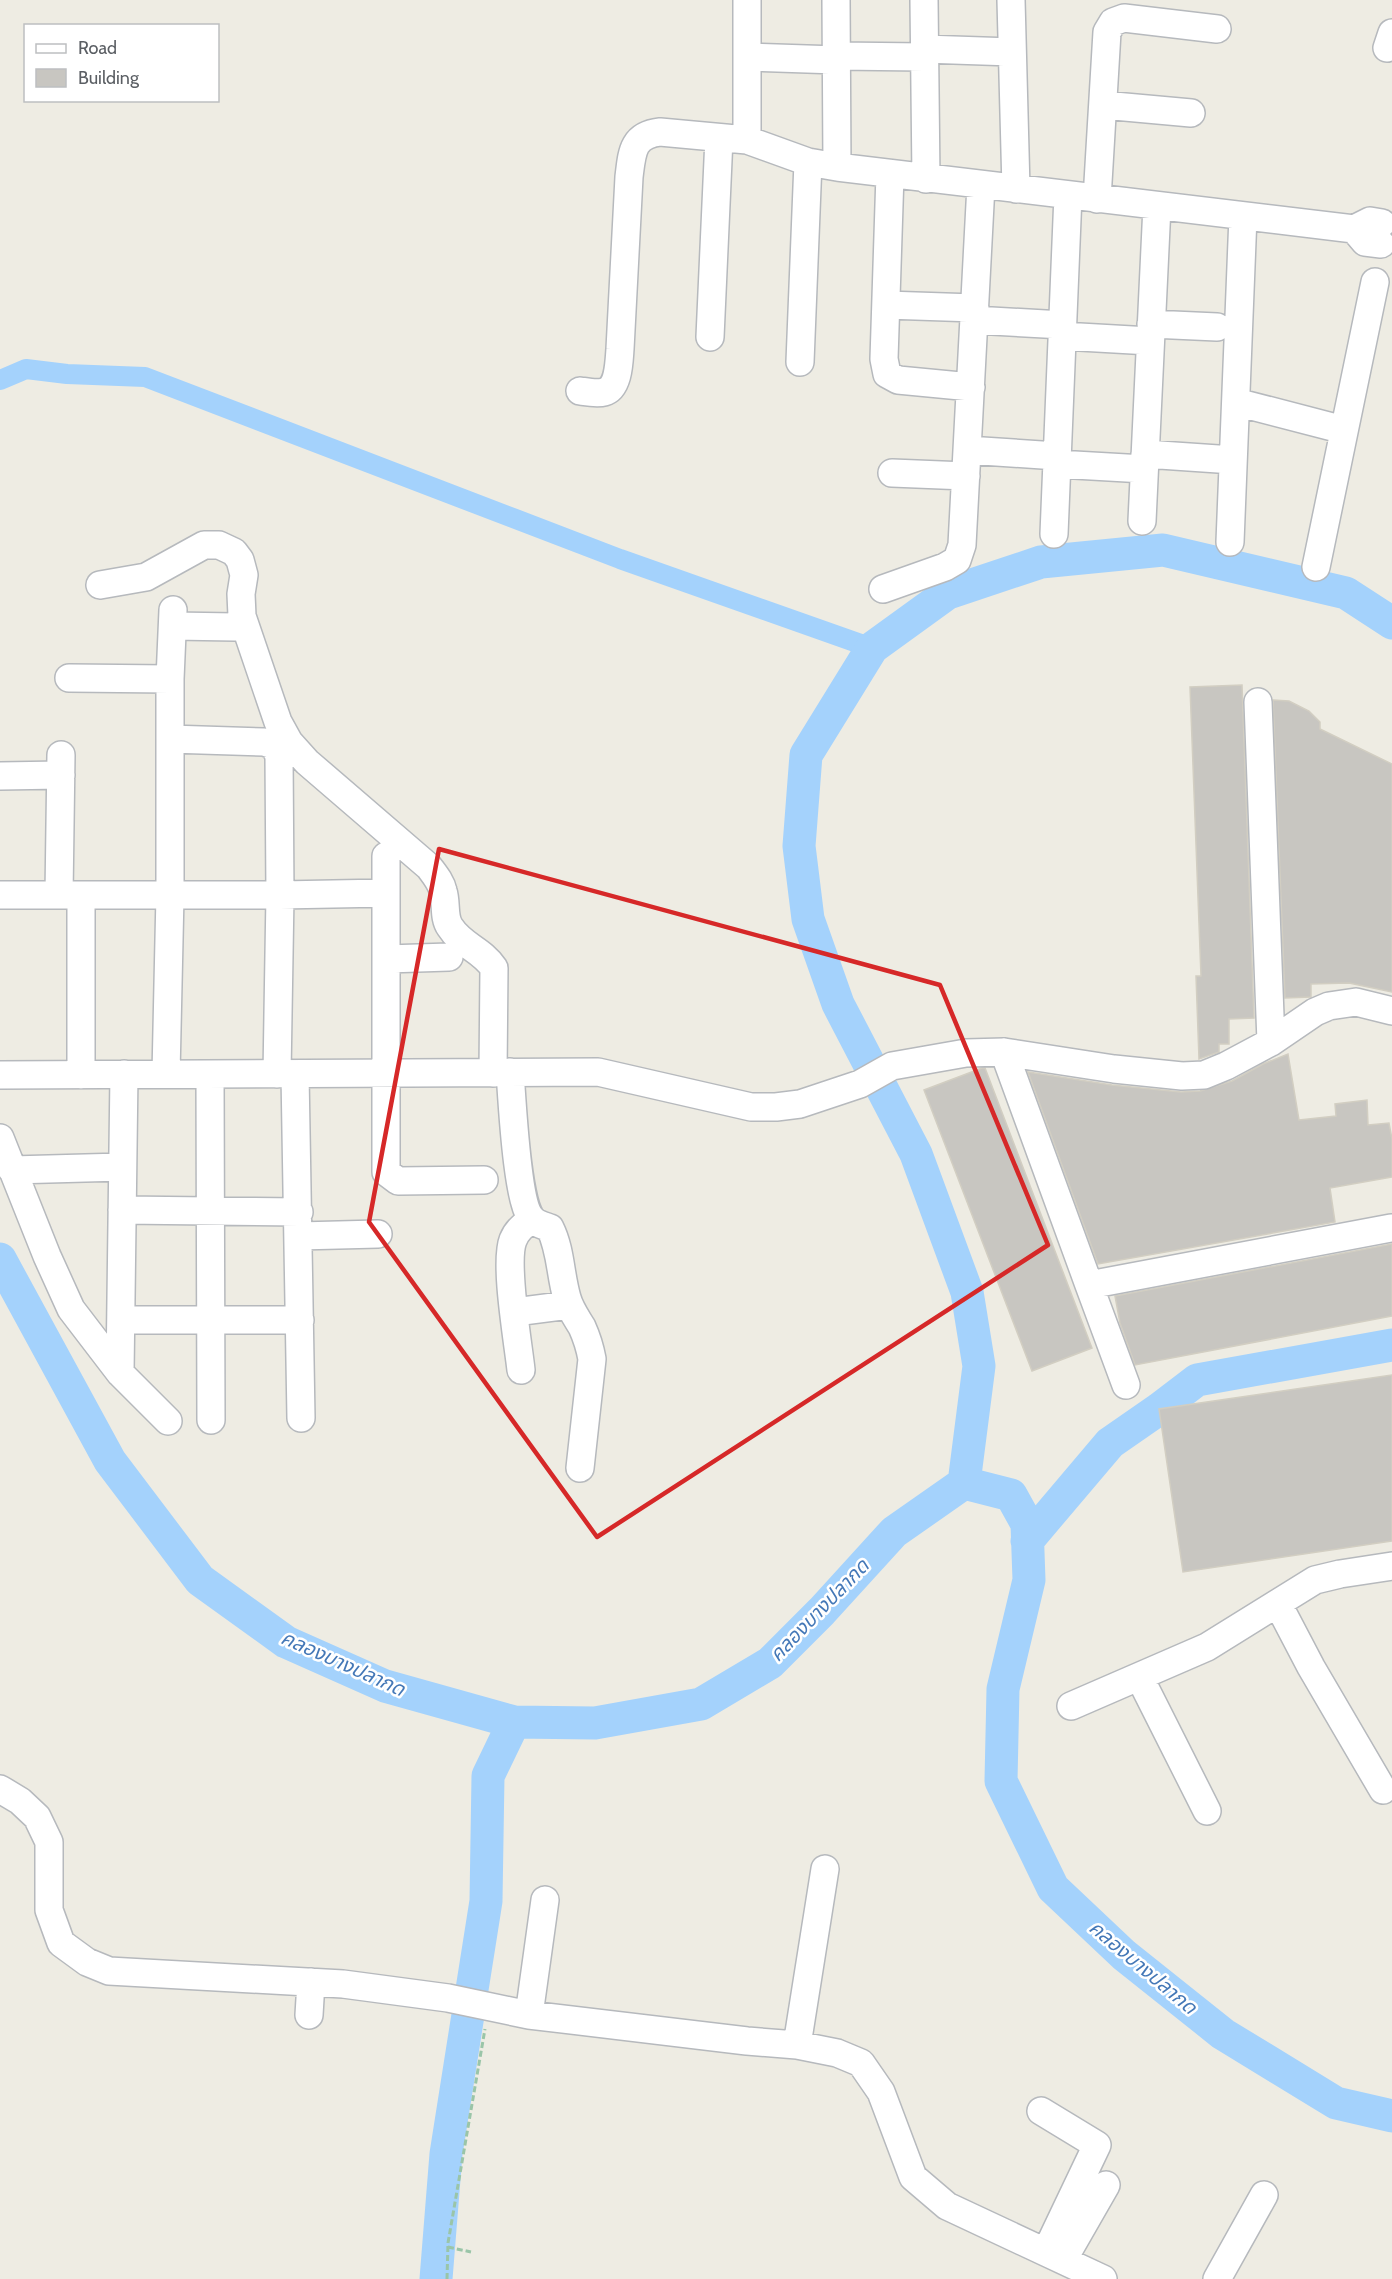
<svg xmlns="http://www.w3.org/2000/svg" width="1392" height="2279" viewBox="0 0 1392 2279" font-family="Cabin,'Noto Sans Thai',sans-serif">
<rect width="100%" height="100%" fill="#eeece3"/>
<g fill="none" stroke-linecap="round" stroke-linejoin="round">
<path stroke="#a4d2fc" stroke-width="20" d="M0 380 26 369 67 374 145 377 620 559 872 648"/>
<path stroke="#a4d2fc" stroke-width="33" d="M0 1259 110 1461 200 1580 286 1642 385 1686 514 1722 595 1723 701 1704 770 1663 822 1611 894 1532 964 1483 1011 1495 1027 1524 1029 1580 1003 1689 1001 1781 1053 1888 1124 1955 1223 2034 1336 2103 1392 2116
M964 1483 979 1366 967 1292 916 1154 838 1004 808 919 799 846 806 755 872 648 948 593 1041 562 1163 550 1346 593 1392 623
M1027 1541 1110 1443 1159 1409 1197 1380 1392 1345
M436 2279 446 2154 486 1901 488 1776 514 1722"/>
</g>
<path fill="#c8c6c1" stroke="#d2cec2" stroke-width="1.5" d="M1242 685 1254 1018 1229 1019V1044H1219V1052L1199 1059 1196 976H1201L1190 687Z
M1273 700 1289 701 1309 711 1320 722V729L1392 764V992L1349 983 1311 984V997L1285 998Z
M1288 1054 1299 1120 1336 1116 1335 1104 1367 1100 1368 1125 1389 1123 1392 1139V1177L1330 1188 1335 1222 1098 1264 1028 1072 1112 1085 1181 1092 1200 1091 1232 1081 1263 1064Z
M982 1068H985L1092 1348 1032 1371 924 1090Z
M1392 1244V1316L1135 1365 1120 1323 1115 1296Z
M1392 1375V1541L1183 1572 1159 1409Z"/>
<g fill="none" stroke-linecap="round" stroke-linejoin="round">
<g stroke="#b6b9bd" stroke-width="30">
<path id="minor" d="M747 0V140
M836 0 837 167
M924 0 926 179
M1011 0 1016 189
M1387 48 1392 33
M924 49 1012 52
M836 56 924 57
M747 57 837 60
M1103 105 1191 113
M890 174 884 359 887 374 898 380 971 387
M1097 199 1107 32 1113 22 1124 18 1217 29
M1354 229 1365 242 1381 244
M886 305 975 308
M974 320 1063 325
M1151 324 1217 327
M1062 336 1150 341
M710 337 719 138
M800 362 808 162
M580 391C587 392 597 394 604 392 619 388 619 361 620 349L629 177C632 153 632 135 660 132L747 140 808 162 837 167 1354 229 1370 221 1382 223
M1236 402 1344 430
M967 450 1057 456
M1145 454 1233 460
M1057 464 1144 469
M892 473 966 476
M1142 521 1157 206
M1054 534 1068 195
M1230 542 1243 216
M1316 567 1375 282
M100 585 146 577 204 545H219L234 552 240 560 244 575 241 594 242 616 278 722 289 742 307 762 429 867C435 875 441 882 443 891 447 903 443 917 450 927 462 946 481 949 494 968L493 1073
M883 589 945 567 957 560 962 545 981 185
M173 626 235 627
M69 678 170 679
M1258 702 1271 1042
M170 739 264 742 273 745 279 755 280 895 277 1074
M0 776 61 775
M386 856V1172L398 1181 484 1180
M0 895H280L386 893
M59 895 61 755
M81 895V1075
M387 959 449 957
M1004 1052 1089 1285 1391 1228
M510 1072C512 1098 517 1207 533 1220 537 1224 545 1226 550 1228 561 1250 560 1274 567 1298 570 1309 576 1317 582 1327 587 1338 590 1348 592 1359L580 1468
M166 1074 170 895V679L173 610
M210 1074 211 1420
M295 1074 301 1418
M0 1075 598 1072 751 1107H776L800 1104 860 1084 892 1066 966 1053 1004 1052 1114 1069 1182 1076 1204 1075 1226 1066 1271 1042 1315 1012 1329 1006 1356 1002 1392 1011
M0 1138 47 1256 71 1309 120 1373 168 1421
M12 1170 122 1167
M122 1210 299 1212
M299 1236 378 1234
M1089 1285 1126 1385
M515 1312 569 1305
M121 1320H300
M521 1370C518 1342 504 1263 513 1240 517 1230 523 1225 532 1220
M120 1373 124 1074
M1278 1604 1311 1667 1383 1790
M1140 1678 1207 1811
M1071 1706 1207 1647 1315 1580 1340 1574 1392 1566
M0 1789 20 1801 37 1817 49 1842V1910L61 1943 87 1962 109 1971 343 1984 448 1998 529 2015 747 2041 797 2045 837 2053 861 2063 881 2092 913 2177 947 2206 1103 2279
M309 2015 311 1982
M529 2015 545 1900
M797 2045 825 1869
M1041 2111 1097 2145 1046 2252
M1063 2260 1106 2185
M1217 2279 1264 2195"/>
</g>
<path stroke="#9ac5a8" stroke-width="3" stroke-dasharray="6 3" stroke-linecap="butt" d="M448 2247 471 2252
M447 2279 448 2243 485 2029"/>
<use href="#minor" stroke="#fff" stroke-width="27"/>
</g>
<path fill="none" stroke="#d62828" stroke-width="4.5" stroke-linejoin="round" d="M439 849 940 985 1048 1245 597 1537 369 1222Z"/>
<g text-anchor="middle" stroke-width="5" stroke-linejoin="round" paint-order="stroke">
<g font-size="20" font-style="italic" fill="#4478b7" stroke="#fff">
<text transform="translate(819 1610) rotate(-46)" y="7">คลองบางปลากด</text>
<text transform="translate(343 1663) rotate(24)" y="7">คลองบางปลากด</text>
<text transform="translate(1143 1967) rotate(40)" y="7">คลองบางปลากด</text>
</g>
</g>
<rect x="24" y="24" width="195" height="78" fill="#ffffff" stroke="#bdbfc1" stroke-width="1.5"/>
<rect x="36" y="44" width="30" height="9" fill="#ffffff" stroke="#bdbfc1" stroke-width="1.5"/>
<text x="78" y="54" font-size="18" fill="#5b5f64">Road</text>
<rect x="36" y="69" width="30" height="18" fill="#c8c6c1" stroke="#bdbfc1" stroke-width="1.5"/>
<text x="78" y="84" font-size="18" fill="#5b5f64">Building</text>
</svg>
